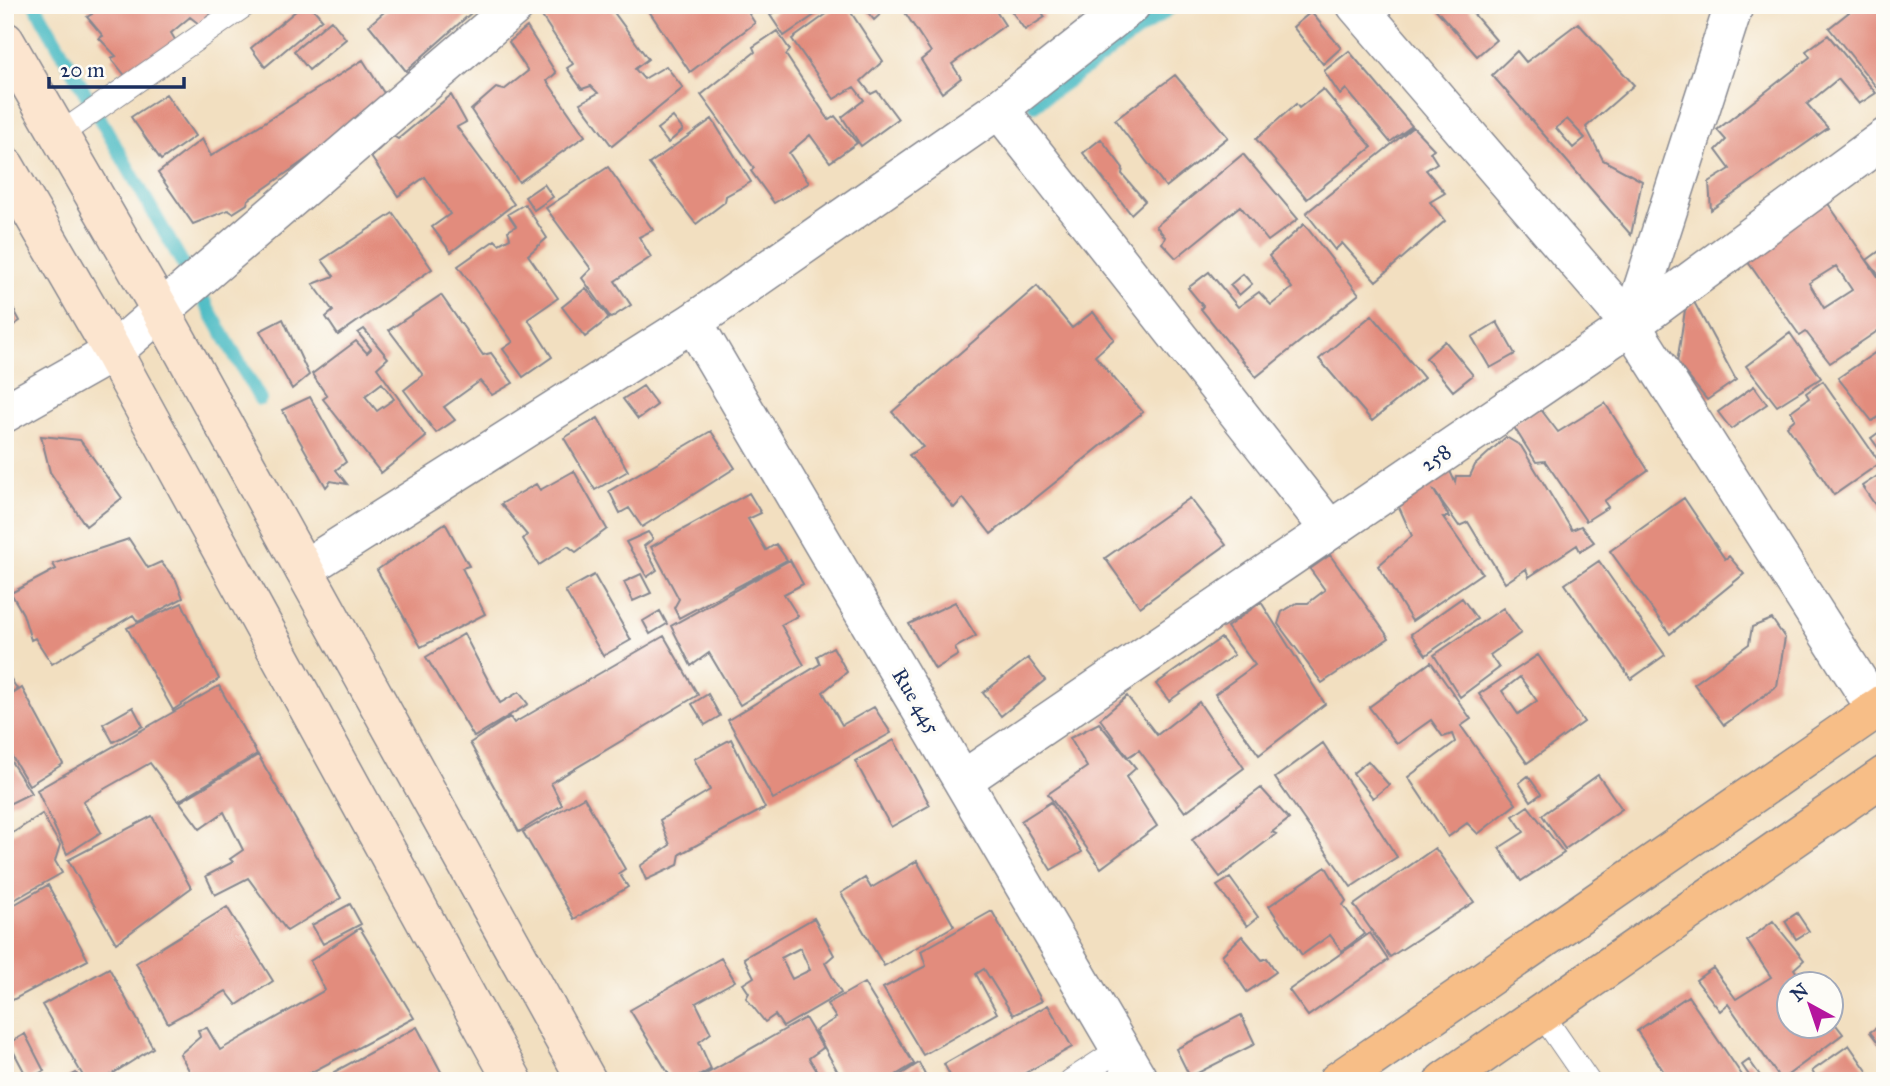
<svg xmlns="http://www.w3.org/2000/svg" width="1890" height="1086" viewBox="0 0 1890 1086" font-family="'IM FELL Great Primer',serif">
<rect width="100%" height="100%" fill="#fdfcf7"/>
<filter id="ink" filterUnits="userSpaceOnUse"><feTurbulence type="fractalNoise" baseFrequency=".0143" numOctaves="2"/><feDisplacementMap in="SourceGraphic" scale="14" xChannelSelector="R" yChannelSelector="G"/><feConvolveMatrix kernelMatrix="1 2 1 2 8 2 1 2 1" color-interpolation-filters="sRGB"/></filter>
<filter id="wash" filterUnits="userSpaceOnUse"><feTurbulence type="fractalNoise" baseFrequency=".00686" numOctaves="4" result="noise"/><feDisplacementMap in="SourceGraphic" scale="28" xChannelSelector="R" yChannelSelector="G"/><feGaussianBlur stdDeviation="1.57" result="paint"/><feColorMatrix in="noise" values="0 0 0 0 0 0 0 0 0 0 0 0 0 0 0 0 0 1.4 0 .05"/><feComposite in="paint" operator="in"/></filter>
<g filter="url(#wash)">
<rect width="100%" height="100%" fill="#f2dfc0"/>
<g fill="none" stroke-linecap="round" stroke-linejoin="round">
<path stroke="#4dbcc4" stroke-width="14" d="M35 5 260 399
M1034 105 1174 5"/>
</g>
<g id="blocks">
<path fill="#e28c7d" fill-rule="evenodd" d="M85 5H221L199 24 190 17 171 33 177 43 127 78 111 58 116 56 99 38 103 36 87 17 92 14Z
M303 5H310L322 19 265 67 251 48Z
M392 5H480L406 71 369 25Z
M547 5H572L576 11 590 5H619L613 11 648 59 635 69 644 79 666 66 683 88 612 146 580 103 598 93 591 86 582 89 567 68 573 64 539 12Z
M645 5H743L755 23 690 72Z
M785 5H829L784 36 770 15Z
M839 5H846L883 61 861 81 871 94 877 91 898 119 861 146 842 117 864 100 854 87 834 99 792 39Z
M862 5H879L884 11 874 20Z
M900 5H992L1005 25 952 64 961 78 942 93 921 60 931 52Z
M1007 5H1037L1045 17 1025 30Z
M1432 5H1466L1496 40 1477 56Z
M1858 5H1872L1876 9 1885 5V98L1829 28Z
M1311 12 1341 48 1323 64 1293 27Z
M331 20 346 39 309 70 294 51Z
M1578 23 1634 85 1586 127 1603 160 1642 181 1631 235 1492 75 1517 51 1526 62ZM1567 119 1585 138 1573 148 1556 128Z
M527 27 556 73 547 81 585 136 519 182 471 110 496 88 504 90 528 71 509 42Z
M777 31 790 50 786 55 829 120 835 116 857 143 830 162 810 135 789 153 809 183 774 203 751 171 754 168 701 95 755 52 753 47Z
M1828 35 1876 93 1859 104 1838 79 1807 104 1828 128 1711 210 1709 182 1730 169 1716 150 1726 140 1717 130 1810 57 1806 51Z
M1349 51 1412 126 1390 142 1346 89 1340 95 1324 71Z
M363 60 389 101 248 200 247 204 233 213 228 210 193 224 158 173 202 139 211 156Z
M1175 75 1228 137 1166 187 1115 120Z
M1323 89 1372 147 1307 199 1256 139 1296 104 1299 108Z
M166 94 195 136 161 160 131 117Z
M451 95 466 122 457 127 514 204 451 252 432 227 450 214 425 177 398 196 371 157 393 136 398 139Z
M673 117 683 130 668 143 657 129Z
M712 119 751 182 726 196 725 202 696 224 649 164Z
M1413 127 1434 149 1430 152 1437 163 1426 170 1445 193 1430 202 1445 221 1376 281 1342 243 1335 250 1306 213Z
M1101 139 1123 168 1122 174 1145 201 1131 214 1083 153Z
M1243 154 1298 219 1268 241 1240 206 1176 258 1162 243 1165 237 1156 226Z
M608 167 653 230 639 237 651 257 615 281 631 305 611 318 582 278 591 269 546 208Z
M544 184 553 197 534 210 525 197Z
M1827 202 1885 287V326L1830 363 1806 332 1800 336 1743 255ZM1836 266 1852 290 1824 308 1809 283Z
M525 204 547 238 528 255 558 298 528 319 552 357 523 377 503 349 513 342 458 266 495 240 499 244 510 238 508 231 516 226 508 214Z
M393 213 432 269 338 335 326 317 333 311 313 284 334 276 322 260Z
M1304 224 1359 294 1256 377 1201 309 1203 306 1188 288 1209 272 1238 307 1259 292 1271 305 1292 288 1269 256Z
M1885 247V283L1867 260Z
M1243 274 1252 284 1239 295 1230 285Z
M1037 286 1072 328 1093 312 1114 339 1095 356 1143 412 991 534 963 498 954 508 909 455 923 447 892 412Z
M586 288 609 318 585 337 562 307Z
M5 293 20 321 5 331Z
M441 295 483 355 491 353 513 383 492 395 480 381 444 407 455 420 436 433 404 390 423 375 389 330Z
M1694 302 1736 380 1707 400 1677 363 1685 310Z
M1372 315 1424 378 1372 421 1319 359Z
M283 319 309 375 292 389 260 331Z
M1497 322 1515 354 1490 368 1472 337Z
M364 329 388 358 377 368 426 437 381 473 323 399 327 396 312 374 356 341 367 353 371 349 358 333ZM382 383 394 399 377 411 365 396Z
M1790 333 1821 378 1777 406 1746 366Z
M1445 341 1473 375 1453 391 1426 358Z
M1885 346V413L1872 421 1838 378Z
M1823 381 1880 463 1834 495 1787 426 1795 419 1791 411 1809 398 1806 393Z
M643 386 657 405 638 419 623 399Z
M1754 386 1767 404 1731 429 1718 412Z
M310 397 346 462 336 470 347 484 331 481 326 487 282 410Z
M1605 403 1648 470 1604 501 1608 507 1586 521 1545 461 1536 462 1512 424 1539 407 1558 432Z
M598 418 628 471 595 490 564 438Z
M1885 428V457L1871 438Z
M711 431 735 468 642 527 629 508 620 513 609 491Z
M41 436 80 440 122 498 86 526 50 472Z
M1506 437 1521 446 1572 530 1581 526 1594 542 1580 551 1577 545 1529 577 1526 569 1505 583 1468 522 1459 526 1433 489 1449 517H1443L1482 573 1412 621 1378 566 1412 536 1399 507 1450 471 1455 482 1456 476H1470L1475 465Z
M574 471 607 529 576 552 568 546 539 565 523 539 527 535 501 504 536 484 540 490Z
M1885 471V519L1862 486Z
M749 493 761 513 748 519 766 550 776 544 787 560 679 618 674 608 679 599 651 547Z
M1190 498 1226 545 1140 607 1105 558Z
M1684 498 1725 559 1729 556 1744 574 1670 634 1610 551Z
M445 523 469 566 462 568 485 614 421 647 377 570Z
M648 532 653 539 644 546 657 570 647 577 626 542Z
M129 539 148 568 161 562 176 580 183 598 138 622 133 615 52 664 35 638 31 640 23 614 11 593 56 569 53 564Z
M1330 555 1389 638 1322 683 1278 624 1282 612 1297 603H1308L1325 590 1310 569Z
M790 560 803 584 784 594 798 616 781 625 804 665 740 705 709 653 691 666 671 626Z
M1599 561 1665 655 1631 679 1565 584Z
M641 574 651 593 633 601 624 582Z
M594 575 631 640 603 656 565 591Z
M1462 598 1477 619 1426 655 1411 634Z
M955 602 976 636 955 648 958 655 935 669 909 624Z
M1261 602 1325 704 1259 755 1215 694 1255 665 1227 627Z
M182 603 219 679 173 710 127 628Z
M1503 608 1521 633 1490 655 1499 668 1460 697 1434 655Z
M660 611 667 624 650 634 643 621Z
M1772 619 1785 638 1777 686 1724 725 1694 684 1749 644 1752 627Z
M464 634 500 703 519 692 528 704 474 737 426 657Z
M664 636 698 695 551 783 562 805 519 832 470 743 510 717 514 723Z
M1221 638 1234 655 1169 701 1156 684Z
M833 647 847 672 823 692 842 725 874 707 891 733 773 799 728 720 820 664 817 656Z
M1538 655 1584 722 1527 763 1479 694ZM1520 677 1537 701 1518 714 1502 691Z
M1028 658 1045 680 1001 716 983 693Z
M1431 662 1471 719 1461 726 1516 804 1478 834 1467 823 1448 837 1408 777 1455 742 1452 734 1443 737 1431 720 1397 744 1369 707Z
M5 669 17 689 5 696Z
M219 686 257 754 178 801 150 763 83 801 101 832 67 854 37 790Z
M22 688 63 764 29 785 5 745V699Z
M708 694 720 716 705 725 692 704Z
M1127 696 1157 735 1199 702 1244 768 1185 812 1139 750 1128 757 1100 719Z
M133 707 143 726 113 742 103 724Z
M1099 723 1136 768 1126 777 1157 826 1101 868 1048 794 1087 767 1070 738Z
M731 739 765 808 680 854 678 865 646 880 640 866 670 845 660 820 710 790 694 759Z
M894 740 930 805 891 827 855 761Z
M1323 743 1397 857 1351 887 1275 778Z
M5 752 31 793 5 806Z
M258 755 341 898 287 931 248 878 215 895 206 876 233 862 230 859 243 850 224 812 200 829 180 802Z
M1368 761 1389 785 1373 798 1353 773Z
M1598 775 1622 809 1565 849 1542 815Z
M1528 776 1541 794 1531 801 1519 783Z
M1261 788 1289 819 1272 832 1276 834 1220 877 1192 840Z
M584 797 625 869 619 873 628 887 574 919 523 832Z
M1051 802 1082 852 1051 870 1021 821Z
M1528 806 1564 853 1521 881 1499 848 1524 832 1513 816Z
M42 814 60 845 55 861 62 873 5 905V838Z
M152 816 191 888 116 943 68 860Z
M1435 848 1474 902 1390 957 1354 905Z
M917 861 954 926 884 966 841 893 865 878 871 888Z
M1326 867 1346 901 1343 905 1364 934 1342 951 1330 935 1302 955 1269 906Z
M1230 878 1258 917 1247 926 1217 886Z
M48 885 88 960 9 1002 5 995V910Z
M350 904 361 924 323 944 312 925Z
M227 907 273 981 237 1005 226 991 168 1023 136 963Z
M992 911 1042 1001 1013 1015 984 969 976 974 997 1013 923 1055 883 988 926 966 921 951Z
M1797 913 1809 931 1796 939 1785 921Z
M814 918 834 955 825 963 841 993 783 1027 775 1015 765 1022 746 998 749 993 743 984 754 977 744 958ZM800 948 810 970 792 979 781 958Z
M1773 921 1804 960 1794 969 1805 984H1788V1026H1830V1017L1843 1034 1781 1080 1728 1004 1720 1011 1696 980 1713 968 1736 999 1771 977 1747 941Z
M360 928 414 1018 295 1081H195L180 1054 200 1037 198 1030 207 1028 220 1050 325 990 310 961Z
M1370 933 1388 960 1308 1016 1289 990Z
M1242 936 1262 960 1267 958 1276 972 1247 992 1222 955Z
M721 958 735 981 696 1003 711 1033 699 1042 711 1069 690 1081H673L630 1010Z
M109 968 153 1048 101 1081H86L42 1005Z
M864 983 914 1064 886 1081H843L815 1031 836 1018 827 1004Z
M1688 996 1746 1081H1670L1637 1031Z
M1048 1005 1072 1047 1011 1081H953L944 1064Z
M1241 1015 1255 1044 1190 1077 1176 1049Z
M805 1018 823 1048 809 1058 823 1081H694Z
M1885 1022V1052L1870 1032Z
M417 1027 446 1081H339L334 1072Z
M25 1034 44 1071 28 1079 9 1043Z
M1849 1045 1874 1081H1818L1812 1071Z
M1749 1060 1764 1081H1753L1742 1065Z
M919 1063 928 1081H891Z
M76 1073 81 1081H61Z"/>
</g>
</g>
<g filter="url(#ink)">
<use href="#blocks" fill-opacity="0" stroke="#86878f" stroke-width="2"/>
<g fill="none" stroke-linecap="round" stroke-linejoin="round">
<g stroke="#86878f" stroke-width="25">
<path id="lane" d="M59 135 245 5
M1541 1013 1588 1081
M1071 1081 1120 1049"/>
</g>
<g stroke="#86878f" stroke-width="41">
<path id="street" d="M1356 5 1631 325 1876 709
M999 109 1330 530
M693 322 1139 1081
M1631 325 1734 5
M5 413 113 352 516 5
M304 569 693 322 999 109 1131 5
M963 780 1631 325 1885 138"/>
</g>
<g stroke="#86878f" stroke-width="41">
<path id="secondary" d="M5 41 161 311 587 1081
M5 166 113 352 513 1081"/>
</g>
<g stroke="#86878f" stroke-width="41">
<path id="primary" d="M1338 1081 1885 703
M1444 1081 1885 775"/>
</g>
<use href="#lane" stroke="#fff" stroke-width="23"/>
<use href="#street" stroke="#fff" stroke-width="38"/>
<use href="#secondary" stroke="#fce5cf" stroke-width="38"/>
<use href="#primary" stroke="#f7be87" stroke-width="38"/>
</g>
</g>
<g text-anchor="middle" stroke-width="7" stroke-linejoin="round" paint-order="stroke">
<g font-size="21" fill="#1b2f5e" stroke="#fdfcf7">
<text transform="translate(1436 458) rotate(-34)" y="7">258</text>
<text transform="translate(916 701) rotate(59)" y="7">Rue 445</text>
</g>
</g>
<rect width="1890" height="1086" fill="none" stroke="#fdfcf7" stroke-width="28"/>
<g transform="translate(1810 1005) rotate(320)"><circle r="33" fill="#fdfcf7" stroke="#a3aaba" stroke-width="2"/>
<path d="M0-5L12 26L0 18L-12 26Z" fill="#b5179e"/>
<text y="-10" font-size="19" font-weight="bold" text-anchor="middle" fill="#1b2f5e">N</text>
</g>
<path d="M49 77v10h135v-10" fill="none" stroke="#1b2f5e" stroke-width="3.5"/>
<text x="60" y="77" font-size="21" fill="#1b2f5e" stroke="#fdfcf7" stroke-width="5" paint-order="stroke">20 m</text>
</svg>
